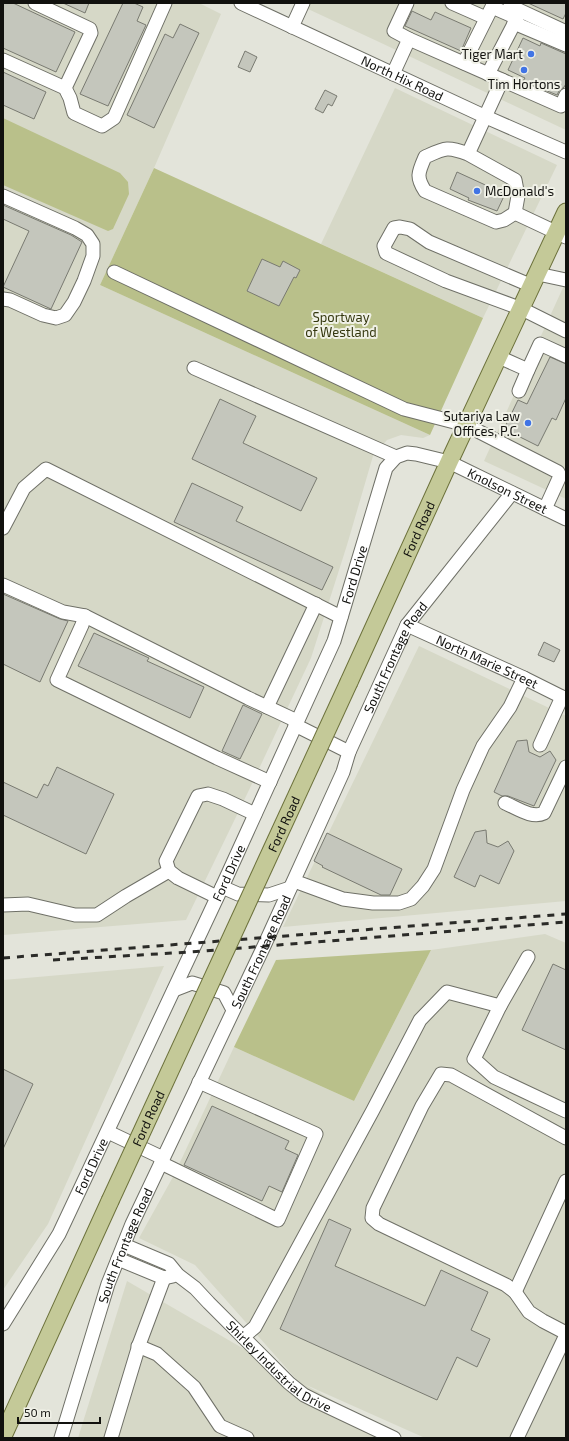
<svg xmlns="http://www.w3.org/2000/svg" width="569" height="1441" viewBox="0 0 569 1441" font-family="'Exo 2',sans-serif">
<rect width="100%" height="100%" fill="#e3e4da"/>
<path fill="#d6d8c7" d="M3 3H199L221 14 154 168 100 285 430 435 423 438 401 435 387 440 373 456 347 545 311 658 249 790 186 920 3 935Z
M295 3H566V130L377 41Z
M395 88 557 165 483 318 321 244Z
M566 281V499L484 461Z
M419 646 566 716V901L283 927Z
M545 934 566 943V1438H425L304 1384 399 1438H78L127 1281 297 1380 195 1265 139 1238 174 1175 234 1047 354 1101 431 950Z
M164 966 48 1224 3 1290V980Z"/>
<path fill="#b9c08a" d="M3 118 120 173 128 182 129 194 113 229 108 231 3 185Z
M154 168 483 318 430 435 100 285Z
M431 950 354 1101 234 1047 276 960Z"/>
<path fill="#c4c6bc" stroke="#797a71" d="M3 3H13L75 32 56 72 3 48Z
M63 3H89L85 13Z
M123 3H134L143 7 137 21 146 25 108 106 80 94Z
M528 3H566V13L563 19Z
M412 11 431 20 435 12 471 28 461 51 405 26Z
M180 24 199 33 154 128 127 115 165 34 173 38Z
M523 38 540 46 541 43 566 54V84L564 87 559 91 557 95 523 81 525 78 508 70Z
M245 51 257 57 250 72 238 67Z
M3 72 46 92 34 119 3 105Z
M325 90 337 96 332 106 328 104 323 113 315 109Z
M457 172 505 194 497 211 468 200 469 198 450 189Z
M3 205 71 235 82 242 51 309 3 287 29 231 3 219Z
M262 259 280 267 283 261 300 270 296 278 294 277 279 306 247 291Z
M550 357 566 364V398L556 420 552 418 538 446 504 429 518 400 527 404Z
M220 399 256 416 243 443 317 478 301 511 192 459Z
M192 483 243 507 236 521 333 567 322 590 174 522Z
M3 594 60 619 68 621 40 682 3 664Z
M94 633 149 658 147 661 204 687 190 718 78 666Z
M544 642 560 650 554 662 538 655Z
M243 705 262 714 240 759 222 751Z
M527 740 529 752 540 757 550 751 556 760 534 806 508 796H502L494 792 517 741Z
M57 767 114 794 86 854 3 815V782L37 798 44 784 48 786Z
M486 830 487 843 498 847 508 841 514 851 499 884 480 875 475 887 454 877 475 832Z
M327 833 402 869 390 895H381L322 867 323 866 314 861Z
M553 964 566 970V1050L522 1030Z
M3 1069 33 1084 3 1149Z
M212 1106 289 1141 285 1149 298 1155 282 1192 269 1186 262 1201 184 1165Z
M329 1219 351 1229 335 1266 425 1306 441 1270 488 1292 471 1330 490 1339 477 1367 457 1357 437 1400 280 1329Z"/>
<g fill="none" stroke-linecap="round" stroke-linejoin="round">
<g stroke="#6f7067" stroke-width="15">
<g id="minor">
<path d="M35 3 90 29 91 33 65 88"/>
<path id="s1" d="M241 3 486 117 566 152"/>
<path d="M452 3 486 18"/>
<path d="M510 6 566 32"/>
<path d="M514 23 566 45"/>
<path d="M292 27 303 3"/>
<path d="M409 39 561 106 566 95"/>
<path d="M3 60 65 88 70 98 74 113 102 126 114 118 165 3"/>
<path d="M464 63 492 7 517 18 488 74"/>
<path d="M393 74 409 39 394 31 407 3"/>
<path d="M468 154 515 180 518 196 515 213 504 220 496 222 425 191C416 177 418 173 425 157 445 148 447 146 468 154L502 80"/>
<path d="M3 196 75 228 87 235 93 244V256L84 281 74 302 65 315 56 318 43 315 10 300 3 299"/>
<path d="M515 213 566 237"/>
<path d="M114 272 404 409 466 425 558 472 560 476 545 509"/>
<path d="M538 274 566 280"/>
<path d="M532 286 429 242 410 229 400 227 394 228 384 246 386 253 446 281 522 309 566 331"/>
<path d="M499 357 528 370 540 344 566 356"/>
<path d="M194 368 396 457"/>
<path d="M519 391 528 370"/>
<path d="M3 528 24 488 46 469 341 617"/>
<path d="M3 585 63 612 85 616 248 698 297 721"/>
<path d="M85 616 82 625 57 680 217 758 270 782"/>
<path id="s2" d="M407 625 524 678 566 699"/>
<path d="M267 707 316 604"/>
<path d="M295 725 349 752"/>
<path d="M540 745 562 697"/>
<path d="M505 803C517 808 532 819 544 813L566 767"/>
<path d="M294 881 343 899 373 903H399L411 899 423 886 434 869 463 790 483 746 510 707 524 678"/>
<path d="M222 887 238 894 269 895 290 888"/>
<path d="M217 897 178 878 169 871 166 861 198 796 208 794 223 799 255 814"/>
<path d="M3 905 28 904 75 915H97L126 896 169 871"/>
<path d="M174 990 192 983 224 993 233 1010"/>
<path d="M500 1006 528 957"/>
<path d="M108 1132 163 1158"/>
<path d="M566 1138 451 1075 441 1074 422 1106 373 1208 372 1218 379 1224 506 1285 515 1292 529 1312 543 1321 566 1333"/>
<path d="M161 1163 278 1220 316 1134 199 1082"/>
<path id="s3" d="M124 1245 169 1264 178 1275 195 1288 209 1303 289 1383 304 1395 318 1402 394 1438"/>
<path d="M118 1259 164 1278 173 1276"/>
<path d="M515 1292 566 1181"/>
<path id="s4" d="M3 1324 59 1234 222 887 334 641 386 468 396 457 407 453 416 454 449 462 566 519"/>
<path d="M243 1337 255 1327 373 1110 420 1020 447 992 500 1006 474 1059 494 1077 566 1111"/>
<path d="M138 1346 157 1354 194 1387 220 1426 247 1438"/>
<path id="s5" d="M61 1438 108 1284 132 1224 264 946 343 772 349 752 407 625 512 493"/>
<path d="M111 1438 140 1342 164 1278"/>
<path d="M517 1438 566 1335"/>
</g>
</g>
<g stroke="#6c713b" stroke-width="19">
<g id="major">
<path id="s6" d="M349 682 449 462 566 212"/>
<path d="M3 1436 110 1201"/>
</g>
</g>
<use href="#minor" stroke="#fff" stroke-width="13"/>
<use href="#major" stroke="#c4c998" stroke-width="17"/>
<path stroke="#2b2b28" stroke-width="3" stroke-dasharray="7 7" stroke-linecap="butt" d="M3 958 566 914
M53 960 191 952 566 922"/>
<g stroke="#6c713b" stroke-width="19" stroke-linecap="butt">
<g id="major-bridge">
<path id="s7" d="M110 1201 349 682"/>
</g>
</g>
<use href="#major-bridge" stroke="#c4c998" stroke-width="17"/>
</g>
<g fill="#4174e5" stroke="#f0f1e7" stroke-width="1.5">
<circle cx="531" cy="54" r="4"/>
<circle cx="524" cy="70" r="4"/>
<circle cx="477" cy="191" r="4"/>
<circle cx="528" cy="423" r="4"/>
</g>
<g text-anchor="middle" stroke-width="4" stroke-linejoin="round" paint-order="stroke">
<g font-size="13" fill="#11110e" stroke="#f0f1e7" text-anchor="end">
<text x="523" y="59">Tiger Mart</text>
<text x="524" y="89" text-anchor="middle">Tim Hortons</text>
<text x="485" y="196" text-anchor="start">McDonald's</text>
<text x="520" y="421">Sutariya Law<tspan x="520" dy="15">Offices, P.C.</tspan></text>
</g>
<g font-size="13" fill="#11110e" stroke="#f0f1e7">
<text dy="5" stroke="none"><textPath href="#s1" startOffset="178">North Hix Road</textPath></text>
<text dy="5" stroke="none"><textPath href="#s4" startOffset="1075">Knolson Street</textPath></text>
<text dy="5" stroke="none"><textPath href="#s6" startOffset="168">Ford Road</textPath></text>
<text dy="5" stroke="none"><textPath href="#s4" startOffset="829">Ford Drive</textPath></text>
<text dy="5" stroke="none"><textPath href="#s5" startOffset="851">South Frontage Road</textPath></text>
<text dy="5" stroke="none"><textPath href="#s2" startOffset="88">North Marie Street</textPath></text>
<text dy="5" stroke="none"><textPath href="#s7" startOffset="415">Ford Road</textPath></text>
<text dy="5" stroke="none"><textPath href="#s4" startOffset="505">Ford Drive</textPath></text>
<text dy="5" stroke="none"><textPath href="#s5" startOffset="527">South Frontage Road</textPath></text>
<text dy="5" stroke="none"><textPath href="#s7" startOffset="91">Ford Road</textPath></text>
<text dy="5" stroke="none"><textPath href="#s4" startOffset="181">Ford Drive</textPath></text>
<text dy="5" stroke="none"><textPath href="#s5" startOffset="203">South Frontage Road</textPath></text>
<text dy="5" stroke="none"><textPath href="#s3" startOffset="200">Shirley Industrial Drive</textPath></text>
</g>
<g font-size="13" fill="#34370f" stroke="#f0f1e7">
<text x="341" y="322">Sportway<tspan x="341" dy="15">of Westland</tspan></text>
</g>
</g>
<rect width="569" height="1441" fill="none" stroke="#11110e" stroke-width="8"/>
<path d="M18 1417v6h82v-6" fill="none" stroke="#11110e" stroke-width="2"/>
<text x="24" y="1417" font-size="12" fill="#11110e" stroke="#f0f1e7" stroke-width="3" paint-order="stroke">50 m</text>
</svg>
